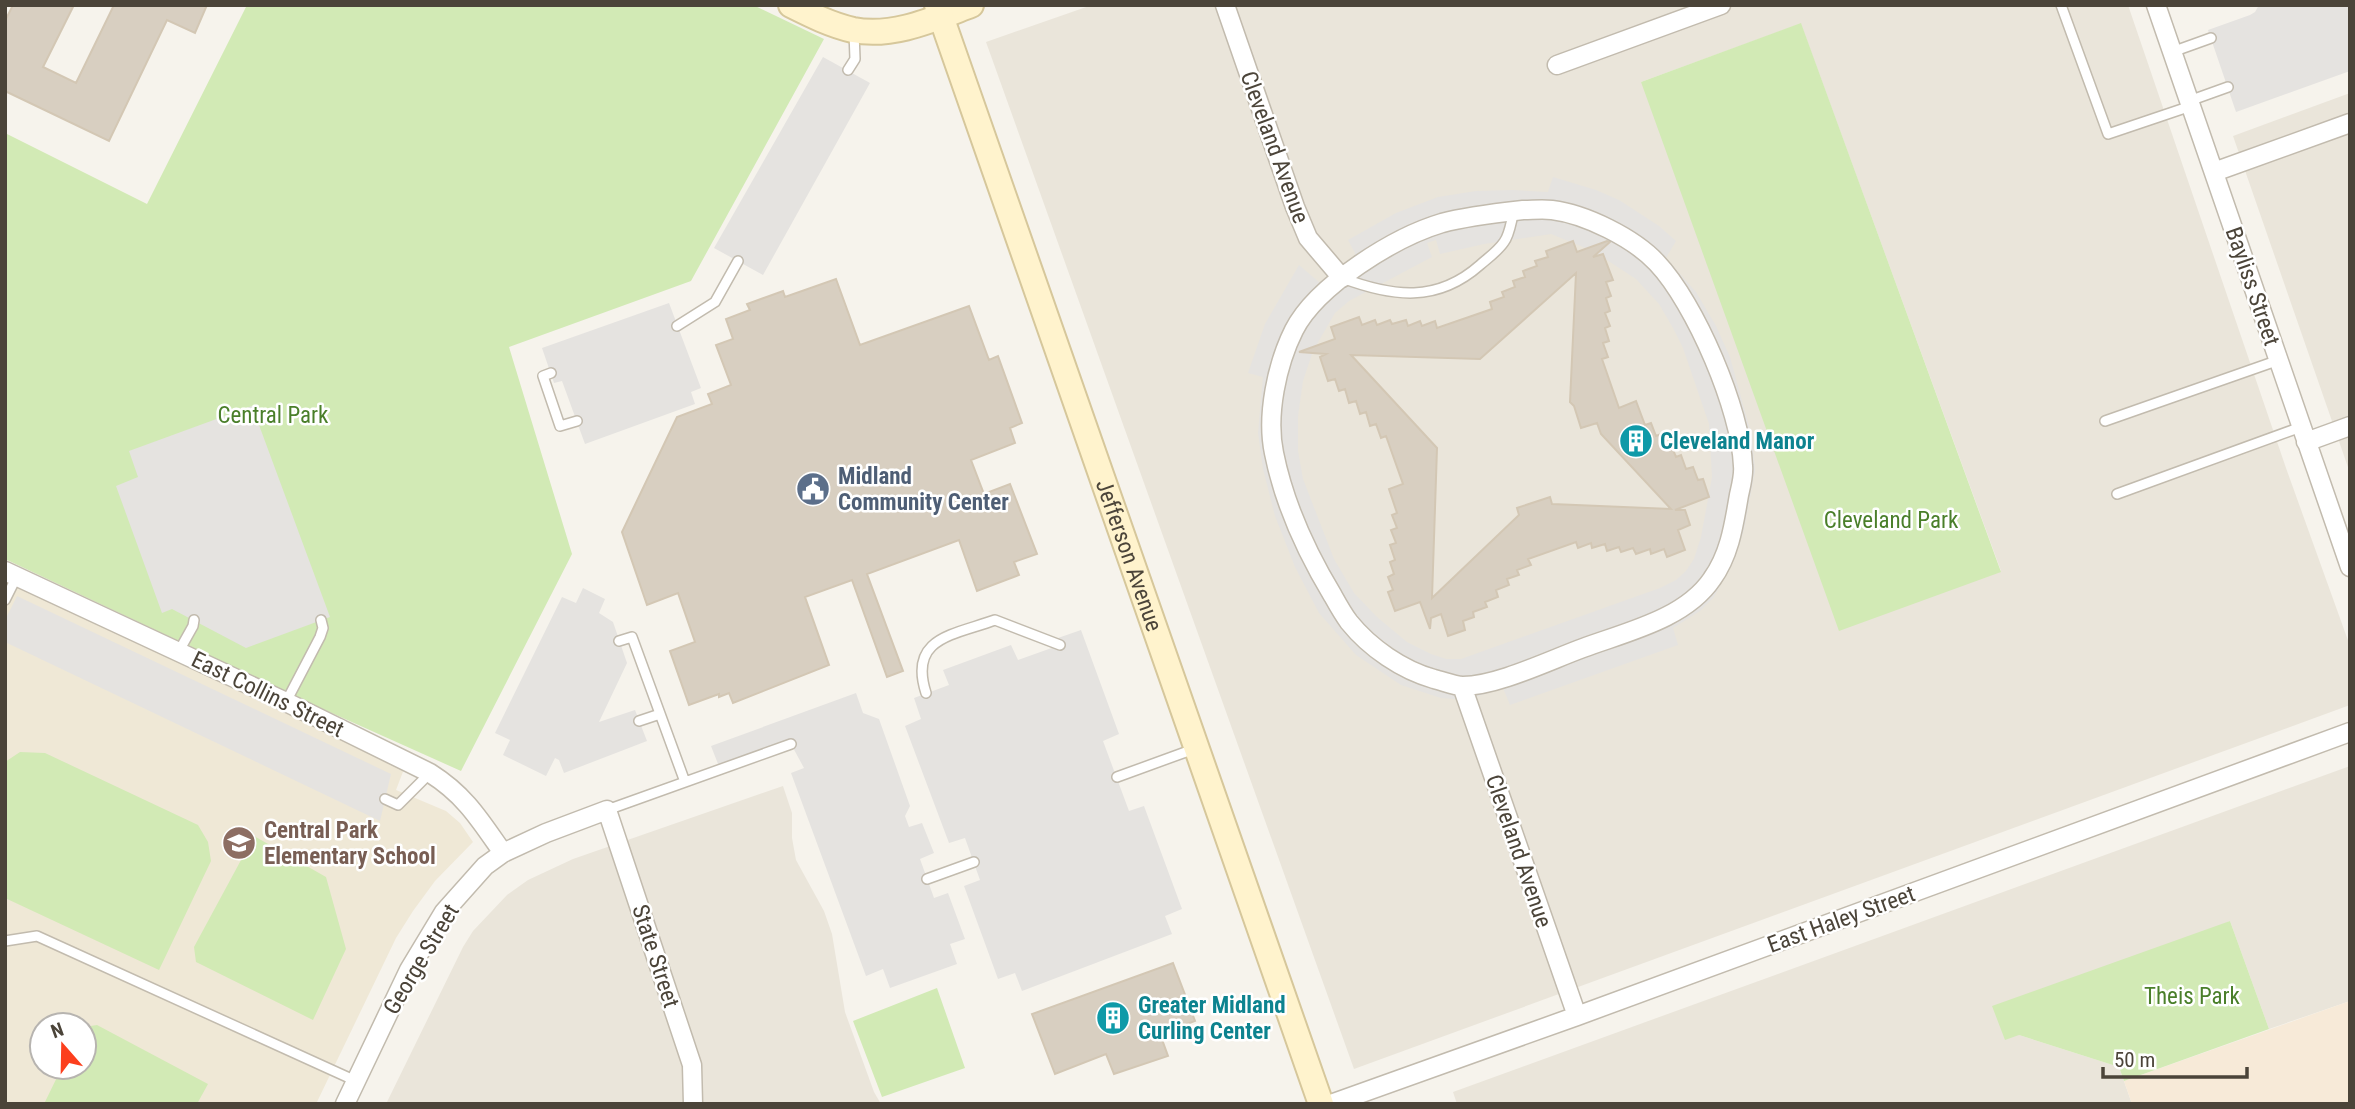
<svg xmlns="http://www.w3.org/2000/svg" width="2355" height="1109" viewBox="0 0 2355 1109" font-family="'Roboto Condensed',sans-serif">
<rect width="100%" height="100%" fill="#f6f3ec"/>
<path fill="#eae5da" fill-rule="evenodd" d="M1092 5H2128L2286 468 2350 646V705L1354 1069 986 42ZM1800 24H1801L2001 571 1641 82Z
M2350 93V473L2233 136Z
M2350 766V1001L2269 1029 2230 921 2019 1035 2119 1067 2132 1104H1457L1453 1092Z
M783 786 792 813V838L796 860 824 911 832 934 845 1012 874 1092 881 1104H386L463 947 473 931 507 895 528 880 573 859Z"/>
<path fill="#f7ead8" d="M2350 1001V1104H2132L2124 1081Z"/>
<path fill="#efe8d6" fill-rule="evenodd" d="M5 581 404 769 396 790 446 811 460 823 473 842 435 881 413 911 396 938 316 1104H5ZM42 1025H84V1067H42Z"/>
<path fill="#d2eab5" d="M247 5H753L824 39 691 281 509 347 572 554 461 771 325 710 5 559V133L147 204Z
M1801 23 2001 572 1839 631 1641 82Z
M20 752 45 753 198 825 208 842 211 861 159 970 5 898V762Z
M254 836 326 877 346 949 313 1020 196 962 194 947Z
M2230 921 2269 1029 2124 1081 2119 1067 2019 1035 2005 1040 1992 1006Z
M937 988 965 1068 882 1097 853 1021Z
M97 1025 208 1084 197 1104H44L62 1067H84V1027Z"/>
<path fill="#e5e3e0" fill-rule="evenodd" d="M2259 5H2350V71L2236 112 2208 30 2250 15 2255 12Z
M823 57 870 83 763 275 714 248Z
M1553 177 1596 190 1619 200 1659 226 1676 241 1666 258 1696 292 1716 326 1730 357 1752 437 1755 471 1744 530 1736 555 1714 597 1700 611 1673 628 1678 645 1510 705 1503 688 1466 700 1441 698 1401 685 1356 655 1319 613 1295 567 1275 516 1263 469 1258 433 1263 377 1248 373 1265 324 1299 265 1320 283 1354 259 1355 253 1348 240 1396 213 1438 197 1476 191 1513 190 1548 192ZM1551 234 1593 251 1636 279 1659 304 1673 328 1683 348 1709 424 1712 477 1701 537 1694 559 1686 571 1676 580 1660 588 1461 659H1446L1431 654 1407 642 1377 617 1354 593 1334 559 1303 479 1298 451V416L1303 381 1313 351 1335 313 1349 301 1432 257 1427 243 1436 240 1440 254 1484 244Z
M669 303 701 388 691 392 695 404 585 444 562 381 554 383 542 348Z
M252 406 330 617 246 648 172 609 162 613 116 486 138 477 129 451Z
M583 588 605 599 599 613 613 622 627 663 599 722 635 710 647 741 564 773 559 760 555 758 546 776 503 755 510 740 495 733 562 597 576 603Z
M17 596 391 774 380 821 5 642V620Z
M1081 630 1119 734 1103 741 1129 811 1144 806 1182 909 1165 916 1172 934 1022 991 1015 973 998 979 964 886 980 880 965 838 949 843 905 726 921 719 914 698 949 685 943 670 1011 645 1018 660 1060 645 1058 638Z
M856 693 863 713 879 719 910 806 905 816 909 827 922 823 934 853 920 859 934 898 948 893 965 939 950 944 957 964 890 988 883 969 866 976 791 773 804 768 791 744 720 769 711 746Z"/>
<path fill="#d8cfc1" stroke="#d3c7b4" stroke-width="2" fill-rule="evenodd" d="M13 5H74L43 67 76 83 114 5H207L195 33 167 20 109 141 5 91V21Z
M1573 241 1577 252 1607 241 1610 242 1593 257 1603 254 1613 280 1606 282 1611 296 1606 298 1610 311 1605 313 1610 326 1605 328 1609 341 1603 343 1608 357 1602 359 1619 408 1636 401 1645 425 1651 423 1656 436 1661 434 1666 447 1671 445 1676 457 1681 455 1686 469 1693 467 1698 480 1703 479 1709 497 1675 510H1685L1690 525 1678 530 1685 550 1667 557 1664 549 1651 554 1650 549 1636 554 1633 548 1621 552 1619 547 1607 551 1605 544 1592 548 1591 543 1578 548 1576 542 1528 559 1531 565 1517 570 1519 575 1507 579 1509 585 1496 590 1498 597 1485 602 1487 607 1473 612 1474 617 1463 621 1465 630 1448 636 1441 614 1431 618 1430 629 1420 602 1395 611 1388 592 1393 590 1388 577 1394 574 1390 562 1395 560 1390 545 1396 543 1391 530 1397 528 1392 515 1397 513 1389 489 1403 484 1386 436 1381 438 1376 424 1370 426 1366 412 1360 414 1356 401 1349 403 1345 389 1339 391 1335 379 1328 381 1320 357 1326 354 1299 352 1335 339 1331 327 1359 317 1362 325 1375 320 1377 325 1390 320 1392 324 1406 320 1408 326 1420 321 1422 326 1435 321 1437 328 1492 309 1490 302 1504 297 1502 292 1515 287 1513 281 1525 277 1523 271 1537 266 1535 261 1548 257 1546 251ZM1576 273 1570 402 1574 406 1581 428 1597 423 1601 434 1671 509 1552 504 1550 497 1517 508 1519 515 1432 598 1437 448 1351 355 1480 359Z
M836 279 860 345 969 306 989 360 998 356 1022 423 1010 428 1015 443 971 460 984 494 1010 484 1037 554 1014 562 1019 575 977 591 959 540 867 574 903 671 887 677 852 580 805 597 829 665 733 703 729 693 719 697V694L689 705 670 651 695 642 678 593 647 605 622 532 677 417 712 404 708 394 731 385 716 345 733 339 726 319 750 310 747 304 783 291 785 297Z
M1173 963 1195 1021 1160 1034 1168 1056 1114 1074 1106 1054 1055 1074 1032 1014Z"/>
<g fill="none" stroke-linecap="round" stroke-linejoin="round">
<g stroke="#c2bbae" stroke-width="12">
<path id="lane" d="M2061 5 2108 134 2191 106
M2172 52 2211 38
M848 70 855 59 854 32
M2189 101 2228 87
M1342 278C1393 297 1437 303 1480 265 1488 258 1498 251 1504 242 1510 234 1511 221 1514 211
M677 326 715 302 738 261
M551 373 543 376 560 426 577 421
M2105 421 2279 360
M2117 494 2301 427
M5 600 17 576
M619 641 632 637 685 782
M179 651 193 626 194 620
M926 693C908 637 954 635 995 620L1060 645
M286 702 320 637 323 628 321 620
M639 721 660 714
M1117 777 1194 749
M385 799 398 805 430 773
M607 810 791 744
M927 879 974 862
M5 941 37 936 356 1081"/>
</g>
<g stroke="#c2bbae" stroke-width="21">
<path id="street" d="M1225 5 1295 207 1308 238 1342 278
M2156 5 2350 567
M1557 65 1721 5
M2214 172 2350 123
M1523 210C1532 210 1543 209 1552 210 1585 214 1634 238 1657 263 1695 303 1741 410 1743 466 1744 475 1741 486 1739 495 1734 524 1730 554 1712 579 1685 619 1626 632 1583 648 1550 660 1497 686 1463 686 1454 686 1443 681 1434 679 1402 670 1370 648 1349 622 1343 614 1338 605 1333 596 1307 553 1284 503 1274 453 1266 415 1277 364 1294 330 1317 285 1395 237 1442 223 1468 216 1496 213 1523 210Z
M2306 442 2350 426
M5 571 286 702 430 773C465 795 480 820 503 853
M1462 686 1577 1016
M345 1104 409 970 444 912 485 866 503 853 546 833 607 810 692 1065 693 1104
M1331 1104 1577 1016 2350 732"/>
</g>
<g stroke="#d6c79b" stroke-width="28">
<g id="secondary">
<path d="M791 5C811 15 831 25 853 30 893 38 934 19 971 5"/>
<path id="s1" d="M937 5 1321 1104"/>
</g>
</g>
<use href="#lane" stroke="#fff" stroke-width="9"/>
<use href="#street" stroke="#fff" stroke-width="18"/>
<use href="#secondary" stroke="#fff3cd" stroke-width="24"/>
</g>
<defs>
<g id="building-disc" transform="scale(1.75)"><circle r="9.5" fill="#0f9aa8" stroke="#fff"/><path d="M-4-6H4V6H1V3H-1V6H-4ZM-2.5-4.3h1.7v1.8h-1.7ZM.8-4.3h1.7v1.8H.8ZM-2.5-1h1.7V.8h-1.7ZM.8-1h1.7V.8H.8Z" fill="#fff"/></g>
<g id="civic-disc" transform="scale(1.75)"><circle r="9.5" fill="#5c6f8a" stroke="#fff"/><path d="M-.6-6.5H3V-4.5H.6V-3L4-1V1h2V6H-6V1h2V-1L-.6-3ZM-1.2 2.5V6h2.4V2.5Z" fill="#fff"/></g>
<g id="school-disc" transform="scale(1.75)"><circle r="9.5" fill="#8d6e63" stroke="#fff"/><path d="M0-5L7-2L0 1L-7-2ZM-4 1L0 2.5L4 1V4Q0 6-4 4Z" fill="#fff"/></g>
</defs>
<g fill-rule="evenodd">
<use href="#building-disc" x="1636" y="441"/>
<use href="#civic-disc" x="813" y="489"/>
<use href="#school-disc" x="239" y="843"/>
<use href="#building-disc" x="1113" y="1018"/>
</g>
<g text-anchor="middle" stroke-width="5" stroke-linejoin="round" paint-order="stroke">
<g font-size="23" fill="#4b4439" stroke="#fff">
<text transform="translate(1275 147) rotate(70)" y="8">Cleveland Avenue</text>
<text transform="translate(2253 286) rotate(71)" y="8">Bayliss Street</text>
<text dy="8" stroke="none"><textPath href="#s1" startOffset="583">Jefferson Avenue</textPath></text>
<text transform="translate(268 694) rotate(26)" y="8">East Collins Street</text>
<text transform="translate(1519 851) rotate(71)" y="8">Cleveland Avenue</text>
<text transform="translate(1841 919) rotate(-20)" y="8">East Haley Street</text>
<text transform="translate(656 956) rotate(72)" y="8">State Street</text>
<text transform="translate(421 959) rotate(-59)" y="8">George Street</text>
</g>
<g font-size="23" fill="#4a7f2a" stroke="#fff">
<text x="273" y="423">Central Park</text>
<text x="1891" y="528">Cleveland Park</text>
<text x="2192" y="1004">Theis Park</text>
</g>
<g font-size="23" font-weight="bold" fill="#0d838f" stroke="#fff" text-anchor="start">
<text x="1660" y="449">Cleveland Manor</text>
<text x="1138" y="1013">Greater Midland<tspan x="1138" dy="26">Curling Center</tspan></text>
</g>
<g font-size="23" font-weight="bold" fill="#4e5e75" stroke="#fff" text-anchor="start">
<text x="838" y="484">Midland<tspan x="838" dy="26">Community Center</tspan></text>
</g>
<g font-size="23" font-weight="bold" fill="#785e54" stroke="#fff" text-anchor="start">
<text x="264" y="838">Central Park<tspan x="264" dy="26">Elementary School</tspan></text>
</g>
</g>
<rect width="2355" height="1109" fill="none" stroke="#4b4439" stroke-width="14"/>
<g transform="translate(63 1046) rotate(340)"><circle r="33" fill="#ffffff" stroke="#b7b4b0" stroke-width="2"/>
<path d="M0-5L12 26L0 18L-12 26Z" fill="#fc3f1d"/>
<text y="-10" font-size="19" font-weight="bold" text-anchor="middle" fill="#4b4439">N</text>
</g>
<path d="M2103 1067v10h144v-10" fill="none" stroke="#4b4439" stroke-width="3.5"/>
<text x="2114" y="1067" font-size="21" fill="#4b4439" stroke="#ffffff" stroke-width="5" paint-order="stroke">50 m</text>
</svg>
